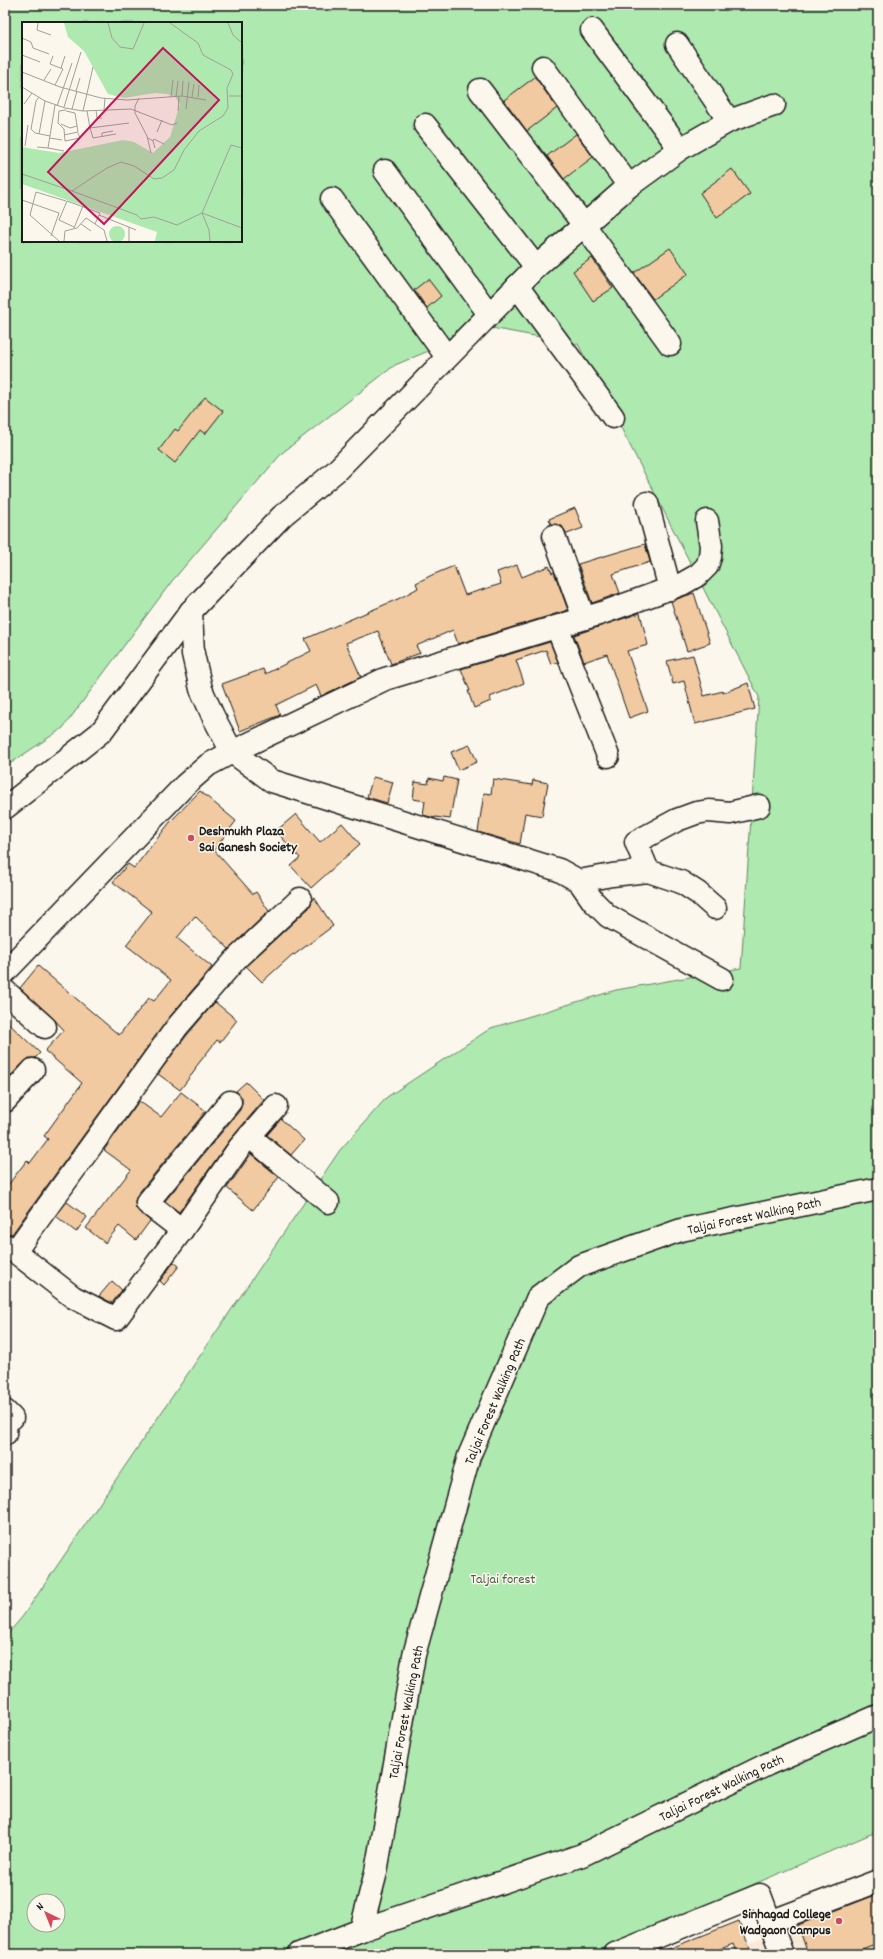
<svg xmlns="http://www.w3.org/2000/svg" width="883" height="1959" viewBox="0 0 883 1959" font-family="Dekko,sans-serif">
<rect width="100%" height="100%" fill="#fbf7ec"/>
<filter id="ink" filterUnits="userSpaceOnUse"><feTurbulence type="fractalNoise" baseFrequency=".025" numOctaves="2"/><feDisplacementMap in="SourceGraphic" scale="8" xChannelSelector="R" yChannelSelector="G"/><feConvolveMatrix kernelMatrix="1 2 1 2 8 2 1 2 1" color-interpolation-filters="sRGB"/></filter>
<g filter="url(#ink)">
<path fill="#f8ead6" d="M878 1888V1954H724Z"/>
<path fill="#aee9af" stroke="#658266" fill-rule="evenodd" d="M5 5H878V1831L591 1954H5V1637L23 1616 340 1150 387 1097 491 1028 616 990 741 968 759 697 578 344 486 327 395 365 282 453 172 581 63 728 5 767ZM23 23H241V241H23ZM34 1901H58V1925H34Z"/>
<path fill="#f1caa1" stroke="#1c1c1c" d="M535 77 557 108 527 131 504 100Z
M576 134 593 157 564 179 547 156Z
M732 169 750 194 717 218 700 193Z
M670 248 688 274 653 299 634 273Z
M592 258 613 288 593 301 573 271Z
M428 279 441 296 427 308 414 290Z
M205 397 223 411 205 434 200 430 175 463 159 450 175 429 178 431Z
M575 508 583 528 567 534 562 526 551 524 549 519Z
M645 544 650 562 613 574 620 593 592 603 578 564Z
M517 565 522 577 549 566 552 573 554 572 568 610 458 644 453 630 416 646 420 653 391 664 378 631 346 643 361 677 321 696 316 685 276 705 280 715 240 731 222 684 263 669 265 674 311 651 305 639 400 598 418 588 416 583 432 575 454 566 465 595 501 584 497 572Z
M694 593 710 643 687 651 671 601Z
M640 613 648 645 627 651 648 711 629 718 607 654 584 662 574 635Z
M550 642 558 662 551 664 546 650 516 660 524 683 490 697 491 701 474 708 468 691H470L461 669Z
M693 655 704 696 723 691V693L748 683 755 709 695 724 684 681 673 684 667 661Z
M470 745 477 762 458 770 451 752Z
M373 777 393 782 387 803 367 797Z
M444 777 457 780 450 819 435 817V818L423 815 425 801 413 799 415 782 428 784 429 778 443 781Z
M493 779 532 785 533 780 548 783 542 816 525 813 520 844 478 832 484 793 491 794Z
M200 791 236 821 214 850 253 894 256 892 269 911 229 949 195 916 177 938 212 967 167 1020 12 1234 5 1233V1189L27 1160 30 1163 48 1139 44 1136 82 1083 45 1051 64 1030 53 1018 20 988 38 966 119 1035 149 998 154 1001 171 980 126 945 152 912 113 882 128 864 134 868 171 821Z
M296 814 320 842 342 823 360 844 311 888 291 866 300 858 276 831Z
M314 897 333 926 294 955 293 954 262 982 246 966 309 908Z
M215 1002 237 1020 220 1042 217 1040 195 1068 196 1069 180 1090 158 1074 187 1035Z
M5 1020 40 1053 35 1058H29L24 1062 5 1082Z
M246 1082 264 1100 229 1141 179 1212 165 1201 240 1110 242 1104V1098L236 1091Z
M181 1092 206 1111 137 1195 135 1201 136 1208 150 1221 136 1240 119 1226 105 1243 86 1228 131 1170 104 1150 139 1101 161 1117Z
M281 1119 304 1140 291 1155 267 1135Z
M251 1154 279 1177 253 1210 227 1188Z
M67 1202 87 1217 76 1232 56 1216Z
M174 1262 179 1266 164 1285 160 1281Z
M112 1281 122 1290 112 1303 99 1296Z
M878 1894V1943L848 1954H808L798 1925Z
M739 1921 752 1954H737L733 1944 708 1954H656Z"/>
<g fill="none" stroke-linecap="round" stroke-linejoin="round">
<g stroke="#1c1c1c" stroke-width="25">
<g id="minor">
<path d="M592 30 680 149"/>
<path d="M677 44 729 121"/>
<path d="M543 67 629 186"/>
<path d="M480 90 584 225 670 344"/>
<path d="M425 125 536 267"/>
<path d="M385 171 489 314"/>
<path d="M332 199 447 357"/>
<path d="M517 286 613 417"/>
<path d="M647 503 670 589"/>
<path d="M554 536 584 618"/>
<path d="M191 611 193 654 201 689 213 716 232 752 272 781 559 870 579 881 593 901 608 916 722 979"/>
<path d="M557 627 608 756"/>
<path d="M5 808 101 732 191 611 282 516 336 471 536 267 629 186 680 149 729 121 774 105"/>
<path d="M648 871 636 842 677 820 696 813 709 811 730 813 759 806"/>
<path d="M579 881 612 875 648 871 681 882 698 893 715 908"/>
<path d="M5 972 185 785 208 765 232 752 385 679 602 613 682 584 698 575 707 566 710 557 711 546 707 521"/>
<path d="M5 991 45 1027"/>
<path d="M5 1101 33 1070"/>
<path d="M249 1136 328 1202"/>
<path id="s1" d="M878 1189 681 1230 579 1266 538 1297 469 1456 414 1655 376 1872 361 1930 582 1855 768 1764 878 1716"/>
<path d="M182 1230 147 1203 230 1102"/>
<path d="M5 1245 14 1251 22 1242 177 1027 237 958 300 899"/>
<path d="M14 1251 73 1297 116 1319 182 1230 239 1148 276 1106"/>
<path d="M5 1411 12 1418 6 1421 5 1434"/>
<path d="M770 1922 878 1881"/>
<path d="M299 1954 361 1930"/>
<path d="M615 1954 760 1895 782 1954"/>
</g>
</g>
<use href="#minor" stroke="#fbf7ec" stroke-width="22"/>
</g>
</g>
<g fill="#d1495b" stroke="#fbf7ec" stroke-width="1.5">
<circle cx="191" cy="838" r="4"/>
<circle cx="839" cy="1921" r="4"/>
</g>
<g text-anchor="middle" stroke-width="3" stroke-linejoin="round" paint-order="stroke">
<g font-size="14" font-weight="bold" fill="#1c1c1c" stroke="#fbf7ec" text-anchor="start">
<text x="199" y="835">Deshmukh Plaza<tspan x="199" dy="16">Sai Ganesh Society</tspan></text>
<text x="831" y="1918" text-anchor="end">Sinhagad College<tspan x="831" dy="16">Wadgaon Campus</tspan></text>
</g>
<g font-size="14" fill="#1c1c1c" stroke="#fbf7ec">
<text transform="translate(754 1215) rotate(-12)" y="5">Taljai Forest Walking Path</text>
<text transform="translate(494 1401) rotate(-67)" y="5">Taljai Forest Walking Path</text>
<text transform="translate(405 1712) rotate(-79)" y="5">Taljai Forest Walking Path</text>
<text dy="5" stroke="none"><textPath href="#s1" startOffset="1409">Taljai Forest Walking Path</textPath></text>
</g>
<g font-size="14" fill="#485a48" stroke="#fbf7ec">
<text x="503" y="1583">Taljai forest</text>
</g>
</g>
<g transform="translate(22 22)">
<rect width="220" height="220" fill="#fbf7ec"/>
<path d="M42 1H220V219H133L135 210 0 162V125L37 131 101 118 112 120 131 131 148 115 158 82 153 75 145 72 133 71 102 76 86 72 62 29 46 15ZM87 212a8 8 0 1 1 16 0a8 8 0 1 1-16 0Z" fill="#aee9af"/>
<path fill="none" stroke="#a29f99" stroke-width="1" d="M16 1 15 8 29 13M86 1 90 16 98 25 111 27 122 1M148 1 176 21 181 33 209 48 211 52 205 66 206 86 201 94 177 109 162 128 152 148 140 156 132 157 112 144 99 140 85 146 50 169 115 193 119 197 132 195 155 203 180 191 187 208 188 219M206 1 211 13 220 21M0 16 9 20 11 26 27 32M0 33 18 40M31 34 28 42 41 47 33 63M39 46 43 34M0 50 38 65 79 76 105 78 160 74 184 78M22 58 29 47M0 65 23 79 43 86 61 89 109 87 150 103 155 101M54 69 58 56M160 74 161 59M207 74H220M17 75 14 79 9 107 13 111 28 114M149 75 151 58M154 75 156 59M170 75 172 62M176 75 177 63M117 76 113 84V91L125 114 129 131M2 82 10 71M35 84 50 41M42 85 59 30M50 87 55 69M164 87 167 60M44 88 37 89 36 101 42 107 43 119 58 116 56 111M74 88 75 96H80M82 88 83 76M61 89 71 45M65 89 68 106 107 101M156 89 157 75M39 102 48 106 55 104M68 106 71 116 94 112M135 110 140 98M17 112 23 79M42 113 56 110 53 91 44 89M80 115V111L91 109M28 116 40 118M126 116 131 119 133 126M131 119 132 117 142 122M3 124 6 103M15 125 26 126 33 83M26 126 42 129M220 126 209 123 180 191 220 206M0 152 50 169M0 178 37 191 29 214M77 193 114 208M59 202 69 209M52 205 37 198 45 179 78 191 73 202M52 206 61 184M37 219 8 193 14 170 44 179M42 219 43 209 55 206 64 196 82 208 85 219M107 219V205"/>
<path fill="#c2185b" fill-opacity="0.15" stroke="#c2185b" stroke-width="2" d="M141 26 197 78 82 202 26 150Z"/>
<rect width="220" height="220" fill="none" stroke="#1c1c1c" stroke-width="2"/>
</g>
<rect width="883" height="1959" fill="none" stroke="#fbf7ec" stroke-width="20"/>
<rect x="10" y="10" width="863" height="1939" fill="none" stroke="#1c1c1c" stroke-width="1.5" filter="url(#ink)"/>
<g transform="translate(46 1913) rotate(317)"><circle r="19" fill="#fbf7ec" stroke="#a29f99"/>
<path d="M0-3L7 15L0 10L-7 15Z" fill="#d1495b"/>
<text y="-6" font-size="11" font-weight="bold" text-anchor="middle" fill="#1c1c1c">N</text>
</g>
</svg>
